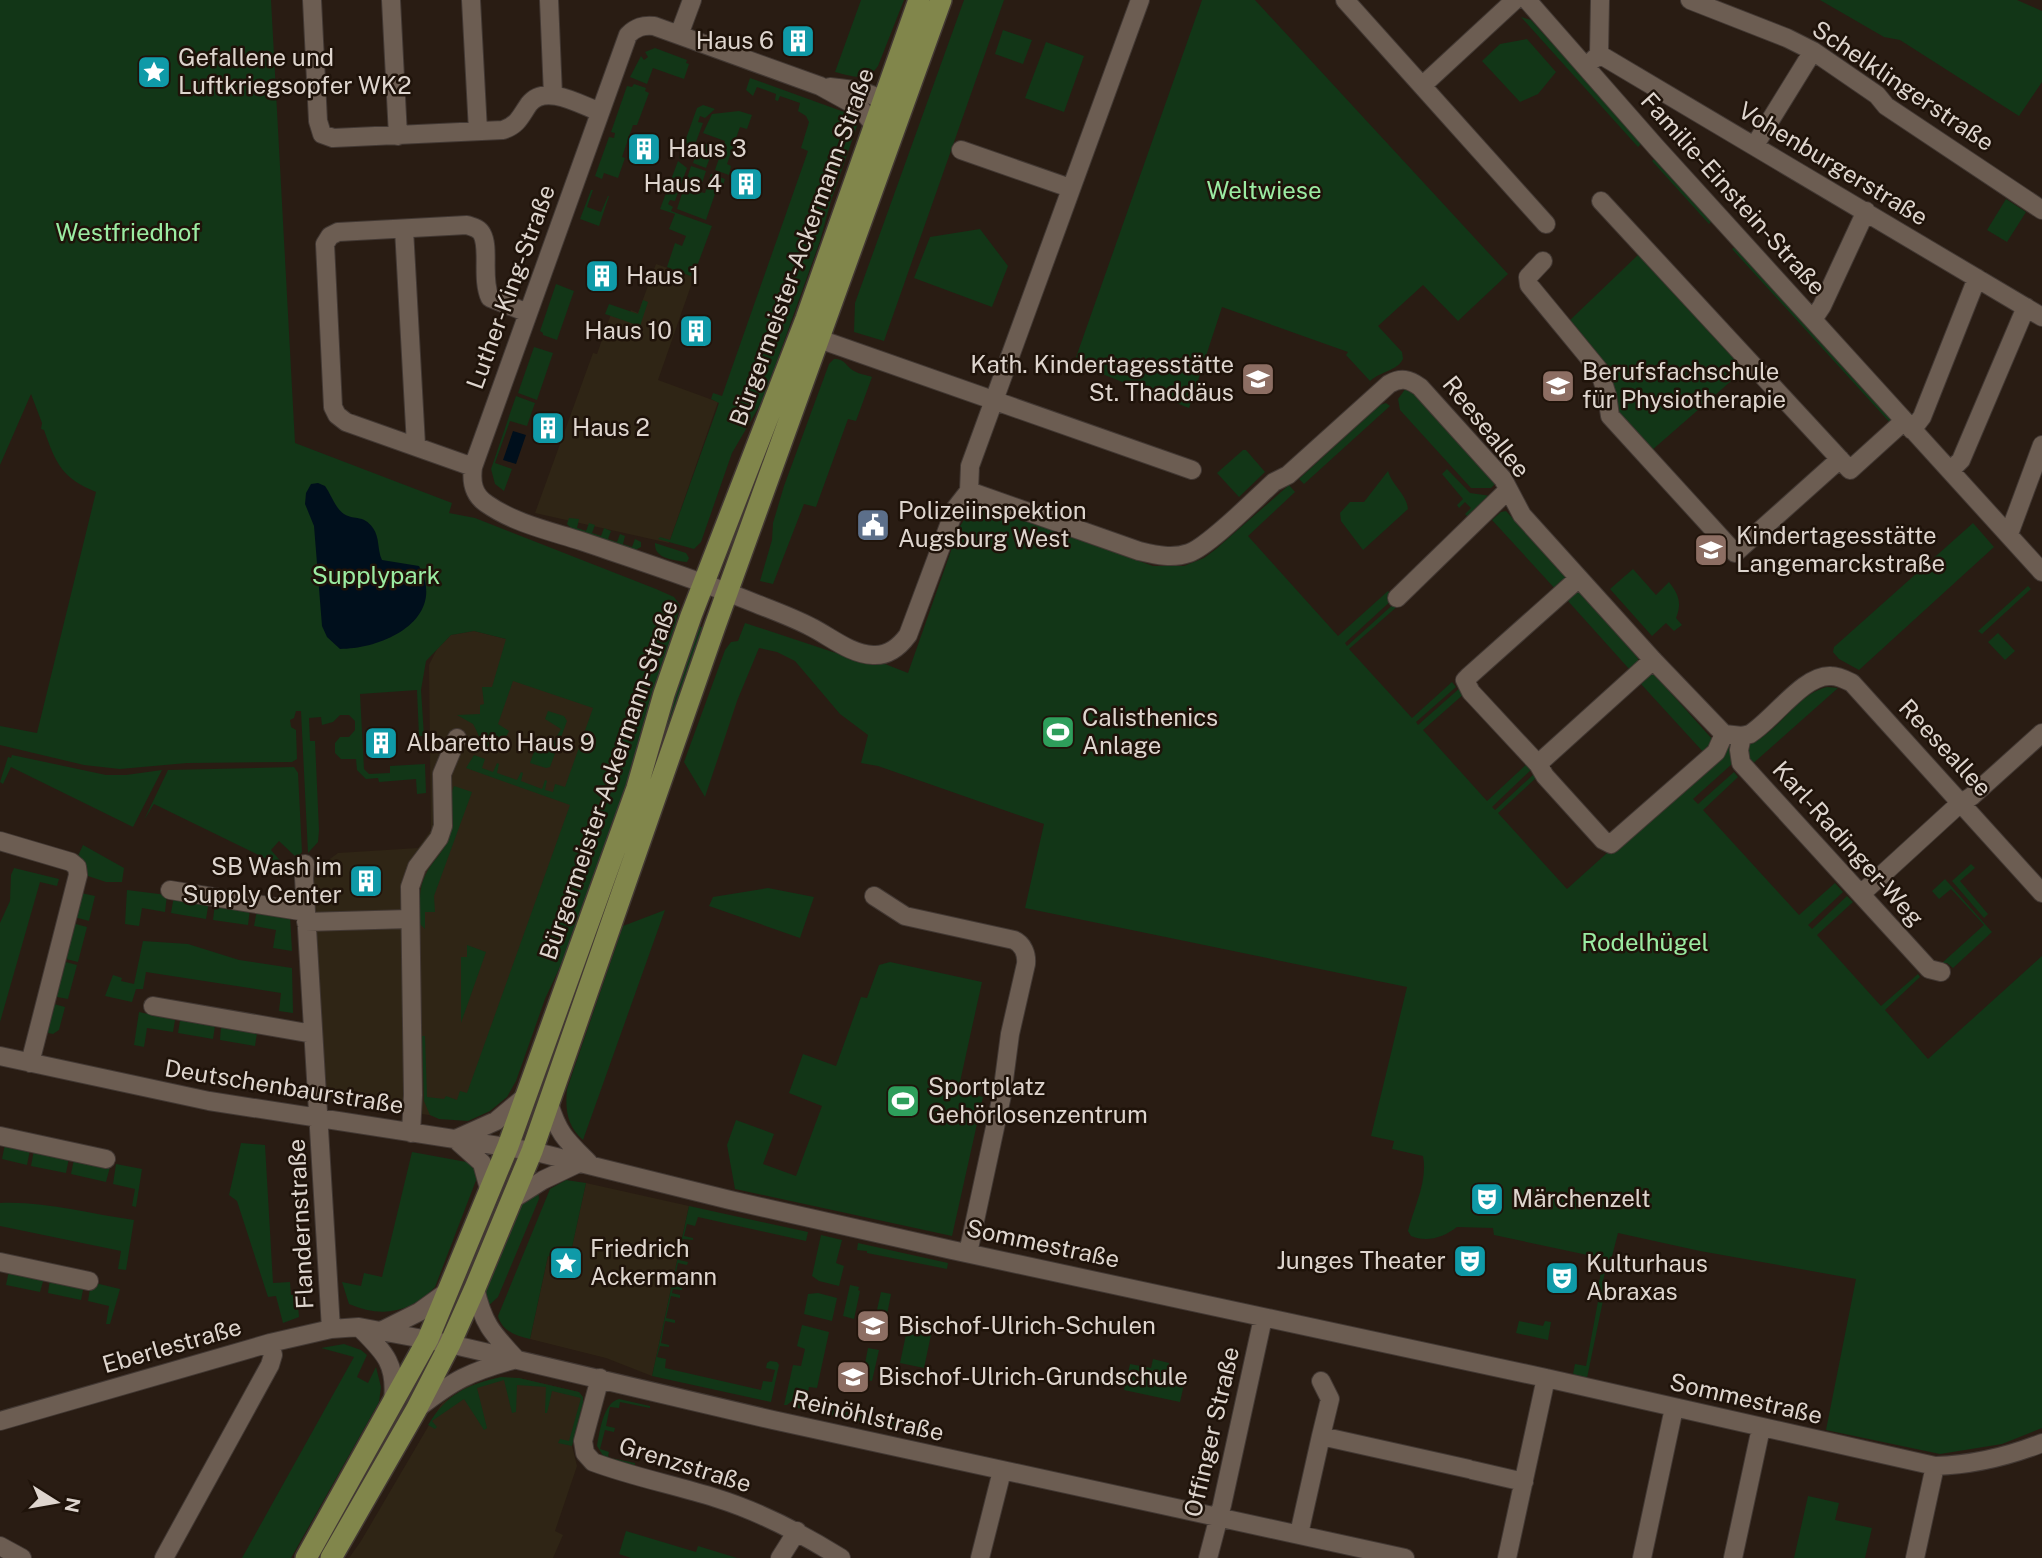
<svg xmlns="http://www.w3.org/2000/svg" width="2042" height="1558" viewBox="0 0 2042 1558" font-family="'Public Sans',sans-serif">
<rect width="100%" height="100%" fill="#291c13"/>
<path fill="#2f2515" d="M656 264 694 277 658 380 718 402 669 543 535 513 593 353 597 354 611 314 627 320 631 310 638 313Z
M474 631 506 639 606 706 463 1120 326 1100 312 872 338 853 418 848 431 830 429 665 437 649 451 635Z
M586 1183 689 1206 652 1376 606 1358 530 1339 548 1256 569 1260Z
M501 1377 519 1378 579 1392 583 1397 572 1446 577 1466 555 1531 563 1535 553 1558H349L361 1541 442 1403 468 1386Z"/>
<path fill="#123617" d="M0 0H271L295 443 452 503 449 513 475 518 656 589 674 597 680 605 672 640 652 696 639 748 575 934 545 999 516 1081 507 1097 490 1111 468 1121 439 1119 430 1115 424 1101 422 1036H425L427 1097 444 1099 446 1096 457 1100 460 1091 467 1093 570 805 466 768 474 755 485 759 482 768 493 772 497 763 499 764 497 773 517 780 521 772 523 773 521 781 542 789 545 780 547 781 545 790 553 792 555 784 565 787 593 708 513 681 498 724 509 731 499 751C478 744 483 742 473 724L457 715 480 714V705L484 704 482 687H492L506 639 474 631 451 635 426 661 421 690 424 736H419L417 690 360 694 364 769 369 774 390 773V766L425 764 426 793 417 794 416 779 379 782 378 778 366 779 357 770 356 759H341L335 753V743L340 737H349L355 730V721L349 715H340L333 722 322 725 321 717 309 718 310 741H315L319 830 318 842 308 853 301 711H296L294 718 290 720 291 727 296 730 297 759 292 762 187 763 120 769 84 765 0 745V726L37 733 96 492C62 478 56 464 44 430L41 429 42 423 31 394 0 465Z
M861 0H904L878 66C867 83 852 76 835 72Z
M964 0H1004L884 341 854 332 855 303Z
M1202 0H1255L1508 274 1458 321 1423 285 1378 326 1402 352 1403 359C1397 371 1381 371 1370 381L1346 355 1348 352 1222 307 1189 408 1074 363Z
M1820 0H2017L2042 11V82L2019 116 1900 40 1884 37Z
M1521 17 1531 20 1642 143 1638 147Z
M1003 30 1032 40 1023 64 995 54Z
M1527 39 1556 72 1538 94 1520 102 1482 61 1500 44Z
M1046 42 1084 56 1064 112 1025 98Z
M655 48 687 60 686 63 689 64 684 79 653 68 647 84 630 77 641 56 644 60 648 57 645 52Z
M750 78 847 113 854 119 857 126 831 201 820 241 763 400 732 453 701 542 694 549 658 539 660 537 670 540 719 403 711 399 713 393 722 396 808 151 801 148 809 122 806 116 798 111 800 103 780 96 778 101 775 100 776 94 757 87 753 96 746 90Z
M634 84 646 88 645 91 649 93 637 125H633L622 157 625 158 618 178 604 173 602 179 595 176 609 137 614 138 615 133 611 132 627 86 632 87Z
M703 105 715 109 705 118 700 116 698 122 703 123 690 158 686 156 684 160 679 158 697 108Z
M739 111 752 115 747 129 740 127 727 164 731 166 729 175 715 170 725 141 703 133 712 114Z
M700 142 714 147 706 168 693 163Z
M1656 157 1713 220 1709 224 1652 161Z
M678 161 687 168 675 201 670 200 668 204 673 207 671 211 712 226 693 277 667 267 675 243 682 246 686 236 669 229 675 214 660 209Z
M691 166 706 171 699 192 705 193 711 174 725 179 722 189 717 188 706 220 677 209Z
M591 190H593L587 207 601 212 608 196H609L599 226 580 219Z
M2006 199 2026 212 2007 242 1987 230Z
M980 229 1008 266 992 307 914 278 930 237Z
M1736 246 1896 422 1892 425 1732 249Z
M1640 253 1746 368 1651 451 1616 412 1609 370 1567 323Z
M556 284 574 291 557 340 543 335V333L540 331Z
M643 300 648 302 640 326 605 314 609 304 638 314Z
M534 347 553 353 537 400 518 393Z
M834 359C846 359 845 366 854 371 859 374 867 375 872 377L856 421 848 419 816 507 804 504 773 584 760 581 772 540 773 523 784 486 829 364Z
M1406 388 1412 390 1495 477V484L1491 488H1471L1400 410 1398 399Z
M516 396 535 403 527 426 510 421 495 463 512 469 504 491 495 484 491 469Z
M1386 403 1390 406 1304 484 1299 479 1380 405Z
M1243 450H1246L1265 472 1239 497 1217 473Z
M1447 469 1470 493 1491 496 1468 517 1465 514 1471 508 1465 502 1459 508 1457 505 1463 499 1442 474Z
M1388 471C1392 485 1407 495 1408 509L1363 550 1341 521 1340 513 1350 502H1364Z
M1289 485 1295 492 1248 536 1338 636 1388 591 1394 598 1345 643 1347 646 1397 601 1400 604 1349 649 1412 718 1452 682 1456 687 1416 722 1418 725 1461 687 1465 693 1423 730 1487 801 1529 762 1534 767 1492 807 1495 810 1535 773 1537 777 1498 813 1567 889 1728 744 1732 748 1733 763 1693 799 1698 804 1734 772 1738 777 1703 810 1799 915 1835 883 1843 892 1808 925 1812 929 1847 896 1853 902 1817 935 1881 1006 1918 974 1920 977 1885 1010 1928 1059 2042 956V1428L2002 1444 1940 1454 1826 1430 1856 1279 1700 1251 1618 1233 1611 1260 1494 1235 1493 1228 1457 1227C1444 1237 1427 1243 1411 1236L1408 1231C1414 1207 1428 1181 1423 1156L1392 1149 1394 1141 1371 1136 1407 987 1025 908 1044 824 878 766 861 763 868 735 840 714 795 661 777 652 759 648 737 701 705 797 684 762 725 650 731 642 738 641 745 623 866 663 885 664 908 673 959 528C966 515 973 509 988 508L1153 566H1184L1204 558 1216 549Z
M1506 511 1565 576 1566 579 1558 592 1492 520 1501 512Z
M569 518 579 519 577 528 586 531 589 523 595 525 592 533 601 536 604 528 611 531 608 539 617 542 620 534 625 536 623 544 632 547 635 539 641 542V547L635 550 571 528 567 524Z
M1973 523 1994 547 1859 670 1839 659 1833 652 1834 647Z
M655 543 686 553 689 558 687 562C674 560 654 559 655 543Z
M1633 569 1656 595 1669 582C1679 595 1682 603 1676 618L1682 625 1674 631 1666 623 1652 636 1610 589Z
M2028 586 2031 589 1982 634 1978 631Z
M1576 591H1579L1638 658V662L1630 670 1568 601V597Z
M696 625 704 628 532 1124 530 1123 578 988Z
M1998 633 2015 651 2005 660 1988 642Z
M1650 673H1653L1713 740 1705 754 1641 684Z
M1827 687 1838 688 1749 767 1746 745C1779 735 1794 695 1827 687Z
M548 711 564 716 567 721 550 767 546 768 530 763 537 743 549 750 561 729 545 719Z
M12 755 106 775H126L162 770 133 827 11 767 3 784 0 782 8 757 11 758Z
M294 767 298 773 302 852 297 858 279 841 271 850 283 864 279 862 277 864 154 804 144 820 168 770Z
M454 786 472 792 434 896 435 912H425V929L420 924C420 908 418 890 425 876 432 860 446 851 450 834 454 818 447 801 454 786Z
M83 845 124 868 122 882H106L88 876 83 862 77 858Z
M1971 864 1975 868 1960 881 1988 914 1984 918 1952 881Z
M14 868 59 879 57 886 40 882 0 1022V923L10 901 11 875Z
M1945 879 1992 932 1953 968 1947 963H1942L1984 925 1951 889 1939 899 1932 891Z
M768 888 814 897 800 938 709 906 713 897Z
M127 890 167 895 165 912 142 908 139 926 125 924Z
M81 893 95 896 89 921 74 917Z
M174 896 209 901 206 919 171 913Z
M215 903 250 909 248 925 213 920Z
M257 910 290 916 292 951 273 948 276 930 254 926Z
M665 910 583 1140C567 1126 565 1110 567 1089L623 926Z
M72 923 87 927 78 962 62 958Z
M143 941 188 944 239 960 292 968 293 1013 279 1011 281 993 146 972 143 989H136L132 1002 105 996 113 975 122 978 121 981 134 984Z
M467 945 486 952 461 1023V957H467Z
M62 961 77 965 68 999 52 996Z
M890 962 982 982 958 1091 983 1097 952 1236 735 1189 727 1145 736 1120 774 1134 763 1164 796 1176 822 1106 789 1093 803 1054 836 1066 861 997 867 998 879 965Z
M50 1003 65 1007 59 1030 53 1034 43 1032Z
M139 1012 175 1020 173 1032 147 1028 144 1047 134 1045Z
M180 1020 215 1026 213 1039 178 1033Z
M221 1027 257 1033 255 1046 220 1040Z
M241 1143 265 1145 273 1283 290 1282 291 1295 297 1294 299 1317 283 1323 276 1296 268 1297 237 1201 229 1195Z
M5 1144 30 1150 27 1165 2 1159Z
M34 1150 69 1158 66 1173 31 1166Z
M412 1152 472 1163 480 1170 435 1287C411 1313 381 1318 349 1304L342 1282 361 1286 364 1273 382 1277Z
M74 1159 110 1167 106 1182 71 1174Z
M116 1164 142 1169 136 1207 132 1206 135 1189 113 1184Z
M566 1180 586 1183 569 1261 548 1256 530 1339C516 1336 502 1331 498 1316L550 1189Z
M538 1188 539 1199 498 1297 485 1309V1285L521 1204Z
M0 1203C46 1201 89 1214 134 1220L126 1270 118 1269 121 1251 0 1226Z
M689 1206 808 1232 806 1241 698 1217 695 1226 687 1224 684 1236 693 1238V1240L683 1239 679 1260 688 1262 687 1265 678 1263 673 1285 682 1288V1290L673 1289 672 1293 680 1295V1298L671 1296 666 1318 675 1320V1323L665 1321 661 1343 669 1345V1347L660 1346 657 1357 666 1359 665 1368 761 1390 763 1381 772 1382 775 1370 766 1368 767 1363 770 1361 777 1362 779 1365 771 1402 652 1376Z
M821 1235 842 1240 836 1263 844 1266 839 1286 819 1281 812 1276Z
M858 1243 948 1263 947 1269 867 1253V1251L857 1250Z
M1603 1263 1607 1264 1602 1285 1606 1286 1587 1378 1573 1374 1575 1364 1586 1366 1599 1296 1597 1292Z
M9 1270 44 1278 40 1292 6 1285Z
M50 1278 84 1285 81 1300 48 1293Z
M91 1282 120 1289 110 1324H106L109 1306 88 1301Z
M850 1285 859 1287 858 1290 860 1291 854 1319 843 1316Z
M881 1292 891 1294 885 1325 874 1323Z
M818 1293 837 1298 832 1321 804 1314 808 1294Z
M1519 1321 1543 1326 1545 1321 1551 1322 1548 1340 1516 1333Z
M802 1325 829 1332 817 1388 809 1387 805 1409 797 1408 798 1401 793 1400 787 1405H784L793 1365 801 1366 805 1349 797 1346Z
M908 1325 932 1330 924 1368 900 1363Z
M344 1344 361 1350 367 1355 357 1377 368 1383 376 1367 381 1387 379 1402 291 1558H242L354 1357 321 1348Z
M868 1348 879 1350 872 1381 862 1379Z
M1153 1359 1169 1363 1167 1372 1186 1376 1180 1402 1124 1390 1130 1364 1151 1368Z
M501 1377 519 1378 579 1392 583 1397V1403L572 1446 558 1443 560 1439 569 1441 581 1398 552 1391 547 1413H545L546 1387 517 1385 516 1412 512 1413 504 1380 477 1388 487 1428 484 1430 464 1399 432 1421 437 1427 435 1429 428 1425C447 1394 466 1385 501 1377Z
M619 1399 650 1406V1408L620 1402 619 1408 610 1407 606 1426 615 1428 614 1432 605 1430 600 1449 609 1452 608 1456 611 1458 635 1463V1467L604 1457 597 1446C600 1431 603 1403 619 1399Z
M822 1407 896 1422 894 1429 821 1413Z
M1808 1496 1839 1503 1835 1520 1872 1528 1865 1558H1794Z
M626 1531 696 1552 698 1546 737 1558H631L619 1554Z"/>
<path fill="#000f1c" d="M513 431 526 435 516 464 503 460Z
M318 483 325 486C331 494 335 508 344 514 356 521 363 514 373 528 380 538 377 549 382 560L419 566C448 619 384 649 340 649L327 637 322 626 314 526 305 504 306 493 311 484Z"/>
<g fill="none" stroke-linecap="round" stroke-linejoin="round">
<g stroke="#423833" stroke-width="20">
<path id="minor" d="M312 0 318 121 322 134 333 138 503 130C518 125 520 117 529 104 545 83 581 105 600 112
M391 0 398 136
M471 0 478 131
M549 0 553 95
M1345 0 1546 224
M1527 0 1656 147 2042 572
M1690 0 1787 38 1813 51 1877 95 1886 106 2042 210
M679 35 692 0
M1599 54 2042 317
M1593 60 1599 54 1600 0
M1423 85 1515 0
M830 87C851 89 878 91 890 109
M875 126 860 108 820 86 654 26C643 25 636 27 628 35L473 467C471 482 473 495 487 504 514 523 550 531 581 541 640 561 699 580 757 604 775 611 794 618 811 627 831 637 850 654 873 655 888 656 900 646 908 635L955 509 969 491 1139 551C1156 555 1172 559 1189 553 1209 546 1255 499 1274 482L1288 475 1389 384C1401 377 1409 379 1420 387L1503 479 1522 515 1653 660 1724 734 1742 736 1750 734C1774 719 1804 674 1831 676 1839 676 1846 680 1852 683L2042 893
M1755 145 1813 51
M961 150 1070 188
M1601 201 1850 470 1904 421
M404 229 416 445
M1543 261 1528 277 1529 285 1599 370 1607 395 1610 416 1735 553 1840 459
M1814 318 1822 306 1866 211
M819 339 1192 470
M1912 430 1922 417 1977 278
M473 467 346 422 337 415 333 407 325 244 330 236 338 232 467 225C473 227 479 228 482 234 490 248 481 279 490 298L528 313
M1951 470 1961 460 2026 307
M969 491 970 466 1140 0
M2009 534 2042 445
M1579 578 1468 677 1465 680 1471 692 1538 764 1653 660
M1397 598 1508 490
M1742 736 1739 750 1741 763 1929 969 1941 972
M1538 764 1545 776 1603 840 1611 844 1716 752 1724 734
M0 841 71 862 77 867 78 875 30 1063
M305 864 304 878 331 1329
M170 890 306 912
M1861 894 1956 807 1972 796 2042 733
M874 896 905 916 1014 940C1023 944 1027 954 1026 964L1010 1034 1002 1095 968 1253
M306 922 409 919
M153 1006 313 1034
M0 1056 209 1101 532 1151 730 1200 952 1250 1546 1378 1935 1466C1971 1465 2009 1456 2042 1443
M549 1103C558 1134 567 1141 589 1163
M411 1133 413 1095 410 887 417 867 439 838 443 826 442 774 457 738
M0 1136 106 1159
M458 1138 496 1121 526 1096
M455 1139 482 1163 490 1192
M513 1199 543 1180 581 1162
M0 1262 89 1281
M475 1288C483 1324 492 1333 517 1360
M359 1327C384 1352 397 1363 393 1401
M383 1330 419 1312 448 1291
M600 1378 583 1441 585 1453 593 1462C633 1477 675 1485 716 1498 761 1512 801 1533 841 1558
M1321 1381 1330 1399 1321 1436 1469 1469
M418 1408C454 1380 469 1372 513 1360
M0 1421 270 1343 331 1329 359 1327 450 1344 773 1420 1405 1558
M1472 1470 1524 1482
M1299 1534 1321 1436
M0 1546 22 1558
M164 1558 270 1365 273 1355 270 1343
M780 1558 797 1531
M980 1558 1002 1471
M1208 1558 1222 1505 1263 1318
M1507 1558 1546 1378
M1642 1558 1674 1408
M1733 1558 1761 1428
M1915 1558 1935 1466"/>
</g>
<g stroke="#423833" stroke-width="24">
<path id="major" d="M306 1558 428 1339 508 1146 637 788 664 694 691 616 806 319 919 0
M331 1558 416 1410 450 1344 475 1288 532 1151 715 626 941 0"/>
</g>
<use href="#minor" stroke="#6c5d52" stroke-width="18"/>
<use href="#major" stroke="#81864b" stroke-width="21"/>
</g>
<defs>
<g id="building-square" transform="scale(1.75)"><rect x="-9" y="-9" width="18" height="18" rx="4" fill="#0f9aa8" stroke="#1f130a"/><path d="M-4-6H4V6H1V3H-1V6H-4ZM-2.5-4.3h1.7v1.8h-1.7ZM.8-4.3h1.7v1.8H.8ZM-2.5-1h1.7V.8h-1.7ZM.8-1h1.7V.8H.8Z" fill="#fff"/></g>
<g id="sight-square" transform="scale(1.75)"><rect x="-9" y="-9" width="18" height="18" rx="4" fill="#0f9aa8" stroke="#1f130a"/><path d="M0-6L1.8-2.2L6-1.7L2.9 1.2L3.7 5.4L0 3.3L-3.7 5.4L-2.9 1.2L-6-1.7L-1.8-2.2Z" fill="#fff"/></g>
<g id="school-square" transform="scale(1.75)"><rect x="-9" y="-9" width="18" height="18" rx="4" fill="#8d6e63" stroke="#1f130a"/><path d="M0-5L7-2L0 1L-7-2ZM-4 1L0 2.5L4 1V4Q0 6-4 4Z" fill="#fff"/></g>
<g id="civic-square" transform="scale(1.75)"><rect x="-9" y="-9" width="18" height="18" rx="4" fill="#5c6f8a" stroke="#1f130a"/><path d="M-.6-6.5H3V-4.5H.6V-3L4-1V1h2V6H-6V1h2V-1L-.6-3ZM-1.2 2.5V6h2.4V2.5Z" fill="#fff"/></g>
<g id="stadium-square" transform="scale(1.75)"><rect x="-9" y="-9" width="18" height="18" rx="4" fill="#2e9e5b" stroke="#1f130a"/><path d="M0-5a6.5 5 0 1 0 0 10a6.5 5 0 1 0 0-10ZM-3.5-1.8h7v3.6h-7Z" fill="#fff"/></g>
<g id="theatre-square" transform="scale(1.75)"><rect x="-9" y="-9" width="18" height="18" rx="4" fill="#0f9aa8" stroke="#1f130a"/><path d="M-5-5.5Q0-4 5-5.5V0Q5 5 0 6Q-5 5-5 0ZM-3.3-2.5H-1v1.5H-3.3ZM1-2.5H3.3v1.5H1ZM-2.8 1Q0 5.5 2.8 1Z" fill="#fff"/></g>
</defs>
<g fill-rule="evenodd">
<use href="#building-square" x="798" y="41"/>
<use href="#sight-square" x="154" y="72"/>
<use href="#building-square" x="644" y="149"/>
<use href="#building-square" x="746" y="184"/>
<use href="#building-square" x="602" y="276"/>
<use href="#building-square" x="696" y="331"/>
<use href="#school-square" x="1258" y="379"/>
<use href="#school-square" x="1558" y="386"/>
<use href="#building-square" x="548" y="428"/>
<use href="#civic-square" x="873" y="525"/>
<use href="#school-square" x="1711" y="550"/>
<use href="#stadium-square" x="1058" y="732"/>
<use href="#building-square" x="381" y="743"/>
<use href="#building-square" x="366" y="881"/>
<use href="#stadium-square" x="903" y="1101"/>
<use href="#theatre-square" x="1487" y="1199"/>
<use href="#theatre-square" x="1470" y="1261"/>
<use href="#sight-square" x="566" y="1263"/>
<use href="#theatre-square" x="1562" y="1278"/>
<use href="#school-square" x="873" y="1326"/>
<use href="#school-square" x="853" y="1377"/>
</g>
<g text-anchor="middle" stroke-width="5" stroke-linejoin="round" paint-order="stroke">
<g font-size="24" fill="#ded5ce" stroke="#1f130a" text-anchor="start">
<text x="774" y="49" text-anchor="end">Haus 6</text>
<text x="178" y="66">Gefallene und<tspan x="178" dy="28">Luftkriegsopfer WK2</tspan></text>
<text x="668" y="157">Haus 3</text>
<text x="722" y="192" text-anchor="end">Haus 4</text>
<text x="626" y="284">Haus 1</text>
<text x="672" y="339" text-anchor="end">Haus 10</text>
<text x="1234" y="373" text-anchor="end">Kath. Kindertagesstätte<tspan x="1234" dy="28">St. Thaddäus</tspan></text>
<text x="1582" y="380">Berufsfachschule<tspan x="1582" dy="28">für Physiotherapie</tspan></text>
<text x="572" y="436">Haus 2</text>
<text x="898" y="519">Polizeiinspektion<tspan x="898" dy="28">Augsburg West</tspan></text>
<text x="1736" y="544">Kindertagesstätte<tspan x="1736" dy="28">Langemarckstraße</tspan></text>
<text x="1082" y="726">Calisthenics<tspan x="1082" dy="28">Anlage</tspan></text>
<text x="406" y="751">Albaretto Haus 9</text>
<text x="342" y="875" text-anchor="end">SB Wash im<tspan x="342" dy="28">Supply Center</tspan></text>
<text x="928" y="1095">Sportplatz<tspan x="928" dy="28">Gehörlosenzentrum</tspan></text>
<text x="1512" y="1207">Märchenzelt</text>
<text x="590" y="1257">Friedrich<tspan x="590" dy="28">Ackermann</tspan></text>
<text x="1446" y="1269" text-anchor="end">Junges Theater</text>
<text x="1586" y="1272">Kulturhaus<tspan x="1586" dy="28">Abraxas</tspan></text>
<text x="898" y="1334">Bischof-Ulrich-Schulen</text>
<text x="878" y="1385">Bischof-Ulrich-Grundschule</text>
</g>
<g font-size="24" fill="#ded5ce" stroke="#1f130a">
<text transform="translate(1903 86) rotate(34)" y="8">Schelklingerstraße</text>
<text transform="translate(1833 164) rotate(31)" y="8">Vohenburgerstraße</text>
<text transform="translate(1733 194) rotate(48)" y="8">Familie-Einstein-Straße</text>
<text transform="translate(802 247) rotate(-70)" y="8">Bürgermeister-Ackermann-Straße</text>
<text transform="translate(511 287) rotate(-70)" y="8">Luther-King-Straße</text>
<text transform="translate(1486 427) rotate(51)" y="8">Reeseallee</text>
<text transform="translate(1945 748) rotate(47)" y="8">Reeseallee</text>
<text transform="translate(609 780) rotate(-71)" y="8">Bürgermeister-Ackermann-Straße</text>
<text transform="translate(1848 844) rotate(48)" y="8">Karl-Radinger-Weg</text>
<text transform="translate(284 1087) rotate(9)" y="8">Deutschenbaurstraße</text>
<text transform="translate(301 1224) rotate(-93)" y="8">Flandernstraße</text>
<text transform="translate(1043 1244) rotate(12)" y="8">Sommestraße</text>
<text transform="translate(172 1346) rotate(-16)" y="8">Eberlestraße</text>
<text transform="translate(1746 1399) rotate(13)" y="8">Sommestraße</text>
<text transform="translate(868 1416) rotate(13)" y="8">Reinöhlstraße</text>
<text transform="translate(1212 1432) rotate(-77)" y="8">Offinger Straße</text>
<text transform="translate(685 1465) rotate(17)" y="8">Grenzstraße</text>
</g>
<g font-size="24" fill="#9beca2" stroke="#1f130a">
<text x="1264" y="199">Weltwiese</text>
<text x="128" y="241">Westfriedhof</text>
<text x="376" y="584">Supplypark</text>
<text x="1645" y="951">Rodelhügel</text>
</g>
</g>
<g transform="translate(56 1502) rotate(101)" stroke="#1f130a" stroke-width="5" paint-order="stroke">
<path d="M0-5L12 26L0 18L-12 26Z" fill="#ded5ce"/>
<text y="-10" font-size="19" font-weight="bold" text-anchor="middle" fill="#ded5ce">N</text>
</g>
</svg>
